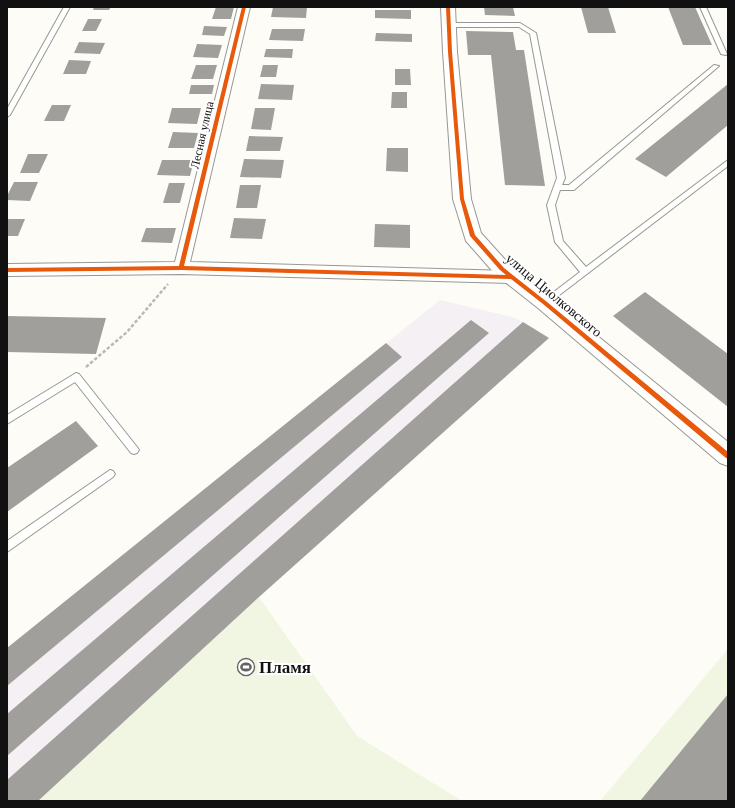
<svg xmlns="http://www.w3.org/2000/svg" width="735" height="808" viewBox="0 0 735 808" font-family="Georgia,serif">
<rect width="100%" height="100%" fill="#fdfcf7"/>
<path fill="#f5f0f3" d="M440 300 516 318 549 338 259 597 38 801H7V648Z"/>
<path fill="#f0f6e1" d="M259 597 357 736 462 801H38Z
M728 649V801H601V800Z"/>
<path fill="#a19f9c" d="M94 7H111L109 10H93Z
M216 7H234L231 19H212Z
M273 7H307L306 18 271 17Z
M484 7H513L515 16 485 15Z
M581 7H608L616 33H588Z
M668 7H695L712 45H683Z
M375 10H411V19L375 18Z
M88 19H102L96 31H82Z
M204 26 227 27 224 36 202 35Z
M272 29H305L303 41 269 40Z
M466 31 513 32 516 50H524L545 186 505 185 491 55H468Z
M376 33 412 34V42L375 41Z
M79 42 105 43 100 54 74 53Z
M197 44 222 45 218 58 193 57Z
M266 49H293L292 58 264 57Z
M69 60 91 61 86 74H63Z
M196 65H217L213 79H191Z
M263 65H278L276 77H260Z
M395 69H410L411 85H395Z
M261 84 294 85 292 100 258 99Z
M728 84V125L666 177 635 159Z
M191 85H214L212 94H189Z
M392 92H407V108H391Z
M52 105H71L64 121H44Z
M172 108H201L197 124 168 123Z
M255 108H275L271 130 251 129Z
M173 132 198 133 194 148H168Z
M249 136 283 137 280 151H246Z
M387 148H408V172L386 171Z
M28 154H48L39 173H20Z
M244 159 284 160 281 178 240 177Z
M162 160H194L190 176 157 175Z
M14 182H38L30 201 7 200V196Z
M169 183H185L180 203H163Z
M240 185H261L257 208H236Z
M234 218 266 219 262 239 230 238Z
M7 219H25L18 236H7Z
M375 224 410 225V248L374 247Z
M146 228H176L172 243 141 242Z
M645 292 728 354V407L613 316Z
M7 316 106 318 96 354 7 352Z
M471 320 489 333 7 756V714Z
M523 322 549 338 259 597 38 801H7V780Z
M386 343 402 357 7 686V648Z
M76 421 98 446 7 512V468Z
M728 694V801H640Z"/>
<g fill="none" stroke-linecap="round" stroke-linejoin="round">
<g stroke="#979795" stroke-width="2">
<path id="service" d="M64 7H70L10 115 7 117V109Z
M700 7H706L727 54 726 55 721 54Z
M520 23 536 33 565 178 562 185H569L714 65 719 66 574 190H560L555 205 563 241 586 267 728 160V166L545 306 541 303 542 301 580 272 555 242 547 205 557 178 530 34 519 27H448L445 25 448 23Z
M76 373 79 374 137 447 139 450 137 453 134 454 131 453 75 382 7 424V415Z
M110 470 113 471 115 474 113 477 7 552V541Z"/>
</g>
<g stroke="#979795" stroke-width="2">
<path id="minor" d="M238 7H250L190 262 512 271 518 273 520 277 518 281 512 283 181 274 7 276V264L175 262Z"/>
</g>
<g stroke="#979795" stroke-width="2">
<path id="tertiary" d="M441 7H455L457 52 471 199 481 233 509 264 728 442V466L720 463 538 308 495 274 466 241 453 199 443 52Z"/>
</g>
<path stroke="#b9b9b8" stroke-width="2.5" stroke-dasharray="3.5 2" stroke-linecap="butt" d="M86 367 127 332 168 284"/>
<use href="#service" fill="#fffffe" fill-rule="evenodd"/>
<use href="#minor" fill="#fffffe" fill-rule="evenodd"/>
<use href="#tertiary" fill="#fffffe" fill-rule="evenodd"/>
<g stroke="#fff" stroke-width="2">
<path id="cycleway" d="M242 7H246L184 266 506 275 500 270 470 236 460 199 448 52 446 7H450L452 52 464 199 475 235 504 268 547 302 728 452V459L726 458 543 304 511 279 181 270 7 272V268L179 266Z"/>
</g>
<use href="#cycleway" fill="#e8590c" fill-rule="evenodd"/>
</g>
<defs>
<g id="stadium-ring" transform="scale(0.9)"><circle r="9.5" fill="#fff" stroke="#646362" stroke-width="1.5"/><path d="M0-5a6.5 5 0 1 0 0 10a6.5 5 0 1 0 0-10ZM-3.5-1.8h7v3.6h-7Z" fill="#646362"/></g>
</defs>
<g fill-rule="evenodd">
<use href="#stadium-ring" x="246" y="667"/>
</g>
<g text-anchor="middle" stroke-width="4" stroke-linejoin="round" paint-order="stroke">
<g font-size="12" fill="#111" stroke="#fff">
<text transform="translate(202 135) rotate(-77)" y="4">Лесная улица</text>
</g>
<g font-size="14" fill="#111" stroke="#fff">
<text transform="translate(554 295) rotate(40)" y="5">улица Циолковского</text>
</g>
<g font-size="17" font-weight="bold" fill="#111" stroke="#fff" text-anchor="start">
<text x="259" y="673">Пламя</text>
</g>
</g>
<rect width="735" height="808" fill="none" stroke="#111111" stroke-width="16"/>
</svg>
